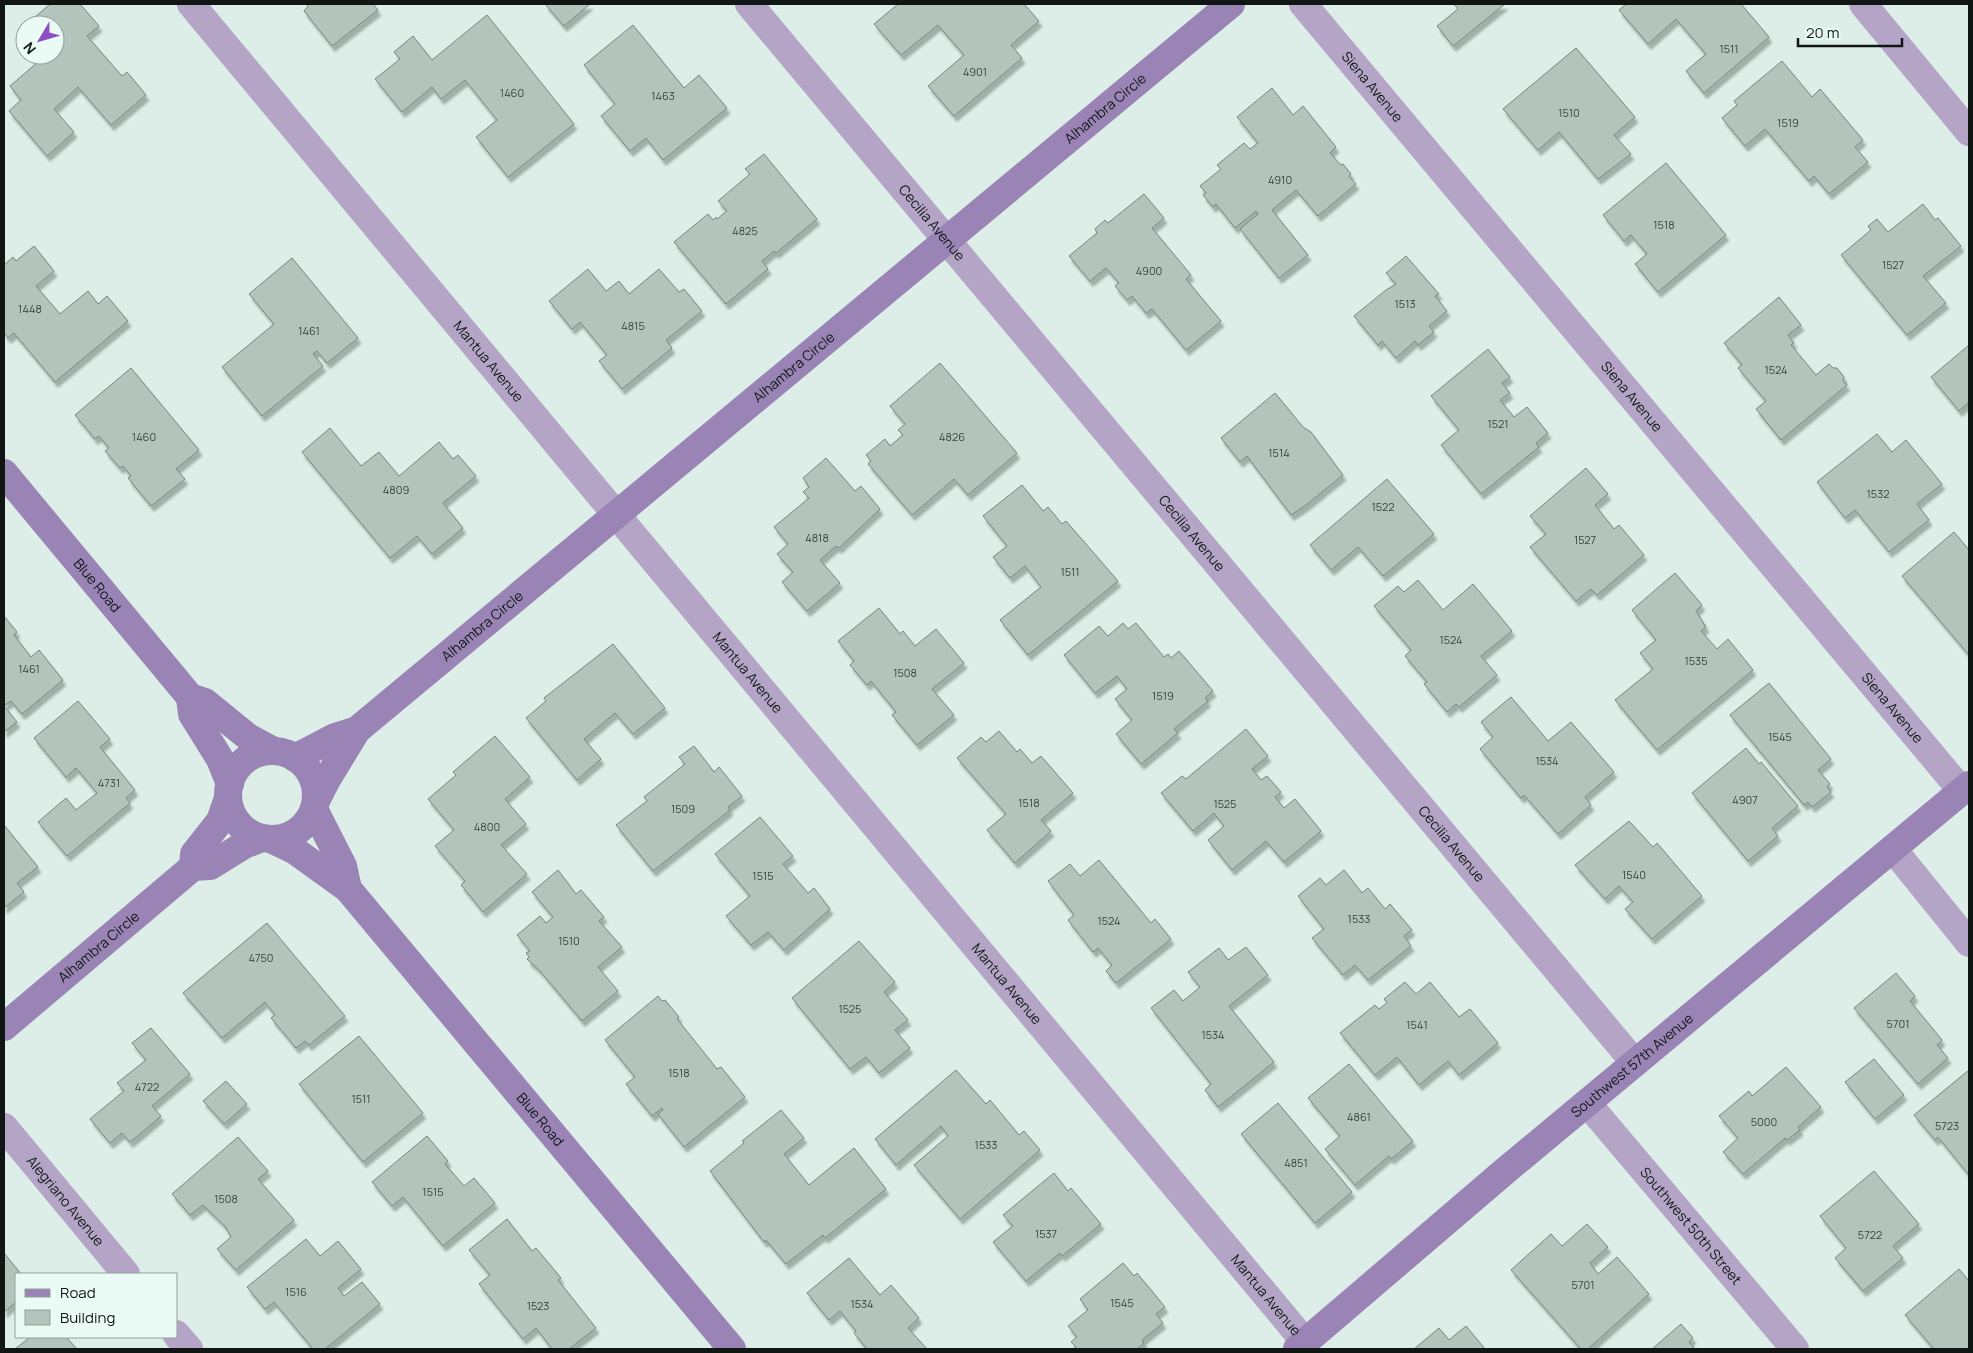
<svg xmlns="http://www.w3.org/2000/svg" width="1973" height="1353" viewBox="0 0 1973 1353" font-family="Manrope,sans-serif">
<defs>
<filter id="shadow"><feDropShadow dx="3" dy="5.5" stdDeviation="1" flood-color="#0004"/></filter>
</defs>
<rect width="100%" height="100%" fill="#dceee7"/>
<path fill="#b3c4bd" stroke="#768680" filter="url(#shadow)" d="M50 4H80L99 26 87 36 122 76 127 72 146 95 111 125 78 87 54 109 74 132 47 156 9 111 21 100 10 86 46 55H55V25L27 24Z
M306 4H373L378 10 332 46 304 11 308 6Z
M545 4H590L564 26Z
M898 4H1024L1039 21 1011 45 1022 58 954 116 928 86 964 55 938 25 901 55 874 24Z
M1454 4H1505L1453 46 1437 26 1458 9Z
M1626 4H1741L1769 37 1704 93 1686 71 1706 54 1676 19 1648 44 1619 10Z
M487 15 574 124 508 177 476 137 497 120 465 80 441 99 432 87 402 112 375 79 400 59 394 52 413 36 432 60Z
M633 25 684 88 699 75 727 108 663 160 646 138 630 151 601 116 615 104 584 65Z
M1576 48 1635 117 1614 135 1631 154 1598 179 1559 132 1538 150 1503 109Z
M1782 61 1812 97 1820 89 1863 140 1855 147 1868 162 1829 194 1814 176 1809 181 1765 129 1745 146 1722 118 1737 105 1734 101Z
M1272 88 1293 115 1303 106 1336 147 1330 153 1341 165 1343 164 1351 174 1349 176 1356 184 1318 216 1296 190 1272 210 1308 255 1279 278 1240 229 1258 214 1256 211 1235 228 1216 204 1213 207 1203 195 1206 193 1200 186 1221 169 1217 165 1244 143 1250 149 1258 143 1237 117Z
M764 154 817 219 776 253 774 251 762 261 768 269 726 304 674 242 708 214 713 220 716 217 717 219 727 211 718 201 750 174 745 169Z
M1666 163 1726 235 1658 292 1635 264 1647 254 1631 235 1624 241 1603 215Z
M1144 194 1164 218 1152 228 1191 275 1186 279 1221 321 1186 350 1152 309 1146 313 1132 296 1127 300 1115 286 1119 283 1106 268 1090 281 1069 256 1097 233 1095 229 1105 220 1108 223Z
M1923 204 1935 220 1938 218 1961 246 1923 276 1946 303 1907 335 1841 255 1871 230 1868 226 1877 219 1888 232Z
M34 246 54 271 36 286 60 314 88 291 98 304 107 296 128 321 55 382 14 333 8 338 4 333V265L13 257 16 261Z
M1406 256 1439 294 1435 296 1447 311 1429 326 1434 332 1418 345 1415 341 1396 358 1382 341 1378 345 1354 316 1386 290 1396 284 1386 273Z
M292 258 358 338 327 363 317 351 313 354 323 366 262 416 222 367 274 324 249 294Z
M588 269 606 291 619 281 629 294 659 269 679 292 684 289 702 311 666 340 672 348 622 389 599 361 607 355 580 322 572 329 549 301Z
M1779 297 1801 325 1788 335 1794 343 1791 345 1816 375 1829 364 1833 368H1837L1844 377 1843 381 1847 385 1781 440 1756 409 1766 401 1738 368 1742 365 1724 343Z
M1969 345V402L1959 411 1931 377Z
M1488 349 1510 377 1502 383 1510 393 1500 400 1514 417 1527 407 1548 433 1536 443 1539 447 1481 494 1441 445 1459 430 1431 396Z
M940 363 1017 453 968 495 954 479 912 515 868 464 871 461 866 455 885 439 890 446 903 435 898 430 905 424 890 406Z
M131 368 199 450 176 469 185 479 151 506 128 478 131 476 123 466 120 468 105 451 109 448 99 436 95 439 75 415Z
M1275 393 1303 427 1311 432 1343 475 1306 505 1291 515 1247 456 1240 462 1221 438Z
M330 428 361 466 379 452 399 476 439 442 453 459 458 455 476 476 443 503 463 528 432 554 417 536 390 558 302 452Z
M1877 434 1892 452 1906 440 1942 484 1917 504 1929 520 1889 552 1855 510 1845 518 1817 482Z
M826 458 855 491 861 486 880 509 839 548 836 546 820 560 840 583 807 611 782 582 793 572 777 554 788 544 774 527 809 498 803 492 809 487 803 478Z
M1586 468 1608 494 1595 505 1614 529 1619 525 1644 555 1597 595 1591 589 1576 601 1530 547 1546 534 1530 516Z
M1387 479 1434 534 1383 576 1358 547 1331 570 1310 545Z
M1022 485 1043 511 1048 507 1062 524 1066 521 1118 581 1028 655 1000 620 1041 587 1025 566 1010 578 993 557 1007 546 983 516Z
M1954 532 1969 550V655L1902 576Z
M1675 573 1702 605 1696 611 1706 627 1701 631 1717 649 1728 639 1753 670 1657 750 1615 700 1653 669 1640 653 1656 640 1632 610Z
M1418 580 1443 610 1473 584 1512 631 1481 656 1497 675 1459 707 1456 704 1447 712 1424 684 1427 682 1405 656 1411 650 1374 606 1398 586 1404 592Z
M879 608 900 634 903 631 915 646 936 629 964 663 932 689 954 715 917 745 892 715 896 712 871 681 867 685 850 665 854 661 838 641Z
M4 616 17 632 14 635 31 657 39 650 63 680 22 714 11 701 4 706 17 722 4 732Z
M1123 623 1128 629 1136 623 1164 657 1168 654 1171 658 1179 651 1213 691 1205 698 1208 701 1174 729 1178 733 1141 764 1116 734 1132 720 1115 699 1127 689 1117 676 1095 693 1064 655 1099 626 1108 636Z
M613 644 665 708 633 734 615 713 584 739 601 759 577 780 526 718 546 701 544 698Z
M1769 683 1831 759 1818 770 1830 784 1827 787 1831 792 1812 807 1808 802 1804 805 1730 715Z
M1511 697 1548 741 1571 722 1614 772 1585 797 1591 805 1558 834 1524 795 1521 798 1480 749 1493 737 1481 722Z
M78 701 110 739 100 747 135 790 126 798 130 803 67 856 38 822 66 798 76 810 97 793 76 768 66 777 34 738Z
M1246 729 1268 756 1252 769 1261 780 1267 776 1281 792 1275 797 1284 808 1295 799 1321 831 1284 862 1266 841 1232 870 1208 840 1224 826 1214 813 1193 831 1161 793 1182 776 1186 779Z
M999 731 1017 752 1020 749 1032 763 1041 756 1073 793 1041 820 1051 831 1015 863 987 830 1006 814 957 758 981 737 986 742Z
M495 736 530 777 505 799 526 824 501 845 527 874 483 912 461 885 465 881 435 846 454 830 428 799 456 775 453 772Z
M694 746 714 772 719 767 742 796 728 807 730 810 653 871 616 825 647 801 644 797 685 764 679 757Z
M1746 748 1759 764 1761 762 1798 806 1772 828 1778 836 1748 861 1692 793Z
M760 817 793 856 783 864 808 893 814 888 830 909 784 950 768 932 751 945 726 916 750 896 715 854Z
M1629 821 1653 847 1657 843 1702 896 1652 939 1625 909 1633 902 1619 886 1605 899 1575 865Z
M4 825 38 867 17 883 24 892 4 908Z
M1099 860 1151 923 1155 919 1171 939 1116 983 1106 971 1112 965 1098 948 1093 952 1068 920 1074 915 1048 881 1070 864 1080 876Z
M558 870 576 894 581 890 604 917 599 921 622 947 598 967 618 991 582 1021 540 971 527 959 529 957 526 953 530 951 517 935 540 916 546 923 553 917 532 892Z
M1344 870 1362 893 1368 888 1385 909 1390 904 1412 930 1404 936 1411 946 1368 980 1355 965 1343 975 1312 938 1324 929 1298 896 1320 878 1326 885Z
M267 923 345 1016 309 1045 305 1041 296 1048 271 1018 275 1015 265 1002 222 1038 183 993Z
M859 941 895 982 884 992 908 1020 895 1030 910 1048 879 1073 866 1057 850 1069 792 998Z
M1246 947 1268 975 1229 1006 1274 1062 1218 1107 1205 1090 1211 1084 1151 1008 1174 990 1183 1001 1200 987 1188 972 1219 948 1228 960Z
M1896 973 1915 996 1910 1001 1942 1040 1937 1045 1948 1058 1918 1084 1854 1008Z
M1405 982 1416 994 1430 982 1459 1017 1470 1009 1498 1043 1459 1075 1448 1061 1419 1085 1397 1057 1375 1075 1340 1033 1375 1005 1379 1009 1387 1003 1384 999Z
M658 996 662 1001 665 1000 679 1017 677 1019 717 1069 721 1067 745 1097 684 1147 658 1114 663 1110 662 1108 652 1116 626 1084 635 1077 605 1040Z
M151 1028 190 1074 152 1106 161 1116 146 1129 130 1142 122 1133 110 1143 90 1119 124 1091 117 1083 146 1060 132 1043Z
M359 1036 423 1113 363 1162 299 1084Z
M1874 1059 1904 1095 1875 1119 1845 1082Z
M1349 1064 1413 1141 1391 1159 1389 1156 1355 1185 1325 1149 1340 1136 1308 1098Z
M1786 1067 1821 1107 1798 1127 1800 1130 1787 1140 1785 1138 1743 1174 1723 1152 1738 1138 1719 1116 1749 1091 1752 1096Z
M956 1070 986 1104 990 1100 1019 1135 1024 1131 1040 1150 960 1219 914 1165 948 1136 941 1126 896 1165 875 1139Z
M1969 1070V1175L1938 1137 1935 1140 1914 1115Z
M226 1081 247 1104 224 1124 203 1101Z
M1278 1103 1352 1192 1315 1223 1241 1134Z
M781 1110 804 1138 784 1154 809 1185 854 1148 886 1189 825 1238 823 1235 786 1264 766 1240 764 1242 710 1171 744 1143 742 1141Z
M427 1136 448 1161 445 1164 464 1186 474 1178 495 1203 443 1246 403 1197 392 1206 372 1182Z
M238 1137 268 1171 258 1179 294 1220 236 1270 217 1249 231 1237 225 1226 203 1205 190 1215 172 1194Z
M1874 1171 1919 1224 1893 1246 1903 1258 1863 1291 1835 1258 1846 1248 1820 1216Z
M1054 1173 1068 1191 1071 1188 1101 1224 1062 1256 1060 1253 1026 1281 993 1242 1013 1226 1003 1215Z
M507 1219 532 1251 536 1248 561 1278 558 1280 596 1328 569 1349H552L536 1328 523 1339 479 1284 490 1275 469 1250Z
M1587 1224 1608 1247 1590 1263 1598 1274 1617 1257 1649 1294 1588 1349H1581L1511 1270 1551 1234 1562 1246Z
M306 1239 320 1256 338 1241 361 1269 338 1288 344 1296 362 1282 380 1304 325 1349H313L274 1302 265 1309 247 1287Z
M4 1253 21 1274H16V1302L4 1312Z
M849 1258 880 1295 891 1285 919 1318 908 1328 927 1349H867L854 1333 856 1331 840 1311 829 1320 807 1293Z
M1123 1263 1134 1276 1137 1273 1165 1307 1156 1314 1163 1323 1142 1340 1144 1343 1137 1349H1074L1076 1347 1071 1342 1077 1337 1068 1326 1088 1310 1080 1299Z
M1959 1269 1969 1281V1349H1932L1933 1348 1905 1315Z
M1681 1324 1693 1338 1689 1342 1695 1349H1652Z
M1466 1326 1485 1349H1414L1439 1328 1449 1340Z
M30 1337H66L77 1349H15Z"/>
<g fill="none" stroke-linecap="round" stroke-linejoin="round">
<g stroke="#b4a5c7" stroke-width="28">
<path id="s1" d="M191 4 1305 1342"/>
<path id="s2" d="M749 4 1635 1063"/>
<path id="s3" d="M1303 4 1962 791"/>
<path d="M1863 4 1969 132"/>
<path d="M1893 849 1969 943"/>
<path id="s4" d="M1587 1103 1795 1349"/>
<path id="s5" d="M4 1127 126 1274"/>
<path d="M176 1334 189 1349"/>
</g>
<g stroke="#9a83b5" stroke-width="28">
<path id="s6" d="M4 473 190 697 205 702 248 737 274 751"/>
<path d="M190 697 192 714 220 759 230 784"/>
<circle cx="272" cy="795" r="44"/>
<path id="s7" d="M295 758 335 737 357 730 1231 4"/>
<path d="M316 801 326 781 357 730"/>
<path d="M314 809 343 866 348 889"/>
<path id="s8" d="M273 840 294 850 348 889 732 1349"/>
<path d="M193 867 194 854 220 821 228 798"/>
<path id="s9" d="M4 1027 193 867 210 866 244 845 262 838"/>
<path id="s10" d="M1297 1349 1505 1171 1969 785"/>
</g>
</g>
<g text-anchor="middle" stroke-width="4" stroke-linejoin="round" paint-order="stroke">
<g font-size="11" fill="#39423e">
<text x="1729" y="53">1511</text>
<text x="975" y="76">4901</text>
<text x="512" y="97">1460</text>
<text x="663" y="100">1463</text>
<text x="1569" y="117">1510</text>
<text x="1788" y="127">1519</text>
<text x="1280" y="184">4910</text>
<text x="1664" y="229">1518</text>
<text x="745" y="235">4825</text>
<text x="1893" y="269">1527</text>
<text x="1149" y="275">4900</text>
<text x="1405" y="308">1513</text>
<text x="30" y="313">1448</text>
<text x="633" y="330">4815</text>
<text x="309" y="335">1461</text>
<text x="1776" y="374">1524</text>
<text x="1498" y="428">1521</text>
<text x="144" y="441">1460</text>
<text x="952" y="441">4826</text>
<text x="1279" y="457">1514</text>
<text x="396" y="494">4809</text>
<text x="1878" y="498">1532</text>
<text x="1383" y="511">1522</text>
<text x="817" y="542">4818</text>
<text x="1585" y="544">1527</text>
<text x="1070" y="576">1511</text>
<text x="1451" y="644">1524</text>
<text x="1696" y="665">1535</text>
<text x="29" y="673">1461</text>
<text x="905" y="677">1508</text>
<text x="1163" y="700">1519</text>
<text x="1780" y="741">1545</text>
<text x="1547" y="765">1534</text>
<text x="109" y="787">4731</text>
<text x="1745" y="804">4907</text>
<text x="1029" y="807">1518</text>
<text x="1225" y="808">1525</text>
<text x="683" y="813">1509</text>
<text x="487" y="831">4800</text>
<text x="1634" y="879">1540</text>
<text x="763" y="880">1515</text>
<text x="1359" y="923">1533</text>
<text x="1109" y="925">1524</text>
<text x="569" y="945">1510</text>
<text x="261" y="962">4750</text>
<text x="850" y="1013">1525</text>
<text x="1898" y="1028">5701</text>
<text x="1417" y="1029">1541</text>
<text x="1213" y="1039">1534</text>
<text x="679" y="1077">1518</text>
<text x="147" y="1091">4722</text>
<text x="361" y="1103">1511</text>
<text x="1359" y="1121">4861</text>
<text x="1764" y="1126">5000</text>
<text x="1947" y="1130">5723</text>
<text x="986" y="1149">1533</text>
<text x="1296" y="1167">4851</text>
<text x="433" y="1196">1515</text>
<text x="226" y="1203">1508</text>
<text x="1046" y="1238">1537</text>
<text x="1870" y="1239">5722</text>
<text x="1583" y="1289">5701</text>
<text x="296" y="1296">1516</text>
<text x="1122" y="1307">1545</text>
<text x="862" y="1308">1534</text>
<text x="538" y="1310">1523</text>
</g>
<g font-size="14" fill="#101614" stroke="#e9fbf4">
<text dy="5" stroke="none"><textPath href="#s3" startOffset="108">Siena Avenue</textPath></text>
<text dy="5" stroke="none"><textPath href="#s7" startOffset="1041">Alhambra Circle</textPath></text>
<text dy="5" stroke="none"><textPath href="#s2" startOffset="285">Cecilia Avenue</textPath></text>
<text dy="5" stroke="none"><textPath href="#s1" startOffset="465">Mantua Avenue</textPath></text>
<text dy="5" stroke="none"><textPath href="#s7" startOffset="636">Alhambra Circle</textPath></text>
<text dy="5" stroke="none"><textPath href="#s3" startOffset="512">Siena Avenue</textPath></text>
<text dy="5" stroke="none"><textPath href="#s2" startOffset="690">Cecilia Avenue</textPath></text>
<text dy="5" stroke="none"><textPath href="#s6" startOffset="146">Blue Road</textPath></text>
<text dy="5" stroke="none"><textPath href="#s7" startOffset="231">Alhambra Circle</textPath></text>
<text dy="5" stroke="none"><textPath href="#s1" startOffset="870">Mantua Avenue</textPath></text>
<text dy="5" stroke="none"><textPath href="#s3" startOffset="918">Siena Avenue</textPath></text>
<text dy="5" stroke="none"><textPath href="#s2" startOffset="1095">Cecilia Avenue</textPath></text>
<text dy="5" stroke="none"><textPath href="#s9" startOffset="124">Alhambra Circle</textPath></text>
<text dy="5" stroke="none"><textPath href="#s1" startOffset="1275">Mantua Avenue</textPath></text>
<text dy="5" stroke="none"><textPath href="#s10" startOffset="439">Southwest 57th Avenue</textPath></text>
<text dy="5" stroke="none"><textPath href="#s8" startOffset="390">Blue Road</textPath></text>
<text dy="5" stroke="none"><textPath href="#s5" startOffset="96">Alegriano Avenue</textPath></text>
<text dy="5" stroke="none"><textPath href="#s4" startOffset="161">Southwest 50th Street</textPath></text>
<text dy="5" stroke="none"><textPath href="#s1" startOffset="1680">Mantua Avenue</textPath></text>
</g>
</g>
<rect width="1973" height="1353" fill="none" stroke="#101614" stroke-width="10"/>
<rect x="15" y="1273" width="162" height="65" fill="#e9fbf4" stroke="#929f9a"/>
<rect x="25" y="1289" width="25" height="8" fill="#9a83b5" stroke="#929f9a"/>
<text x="60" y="1298" font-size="15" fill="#101614">Road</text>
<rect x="25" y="1310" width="25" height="15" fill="#b3c4bd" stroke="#929f9a"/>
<text x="60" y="1323" font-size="15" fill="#101614">Building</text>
<g transform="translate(40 40) rotate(232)"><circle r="24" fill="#e9fbf4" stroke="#929f9a"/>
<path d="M0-4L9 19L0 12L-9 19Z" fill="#8e4fc5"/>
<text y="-8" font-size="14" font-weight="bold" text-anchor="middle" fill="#101614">N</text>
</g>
<path d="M1798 38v8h104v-8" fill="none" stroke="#101614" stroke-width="2.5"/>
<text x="1806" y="38" font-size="15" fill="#101614" stroke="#e9fbf4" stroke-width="4" paint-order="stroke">20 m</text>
</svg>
